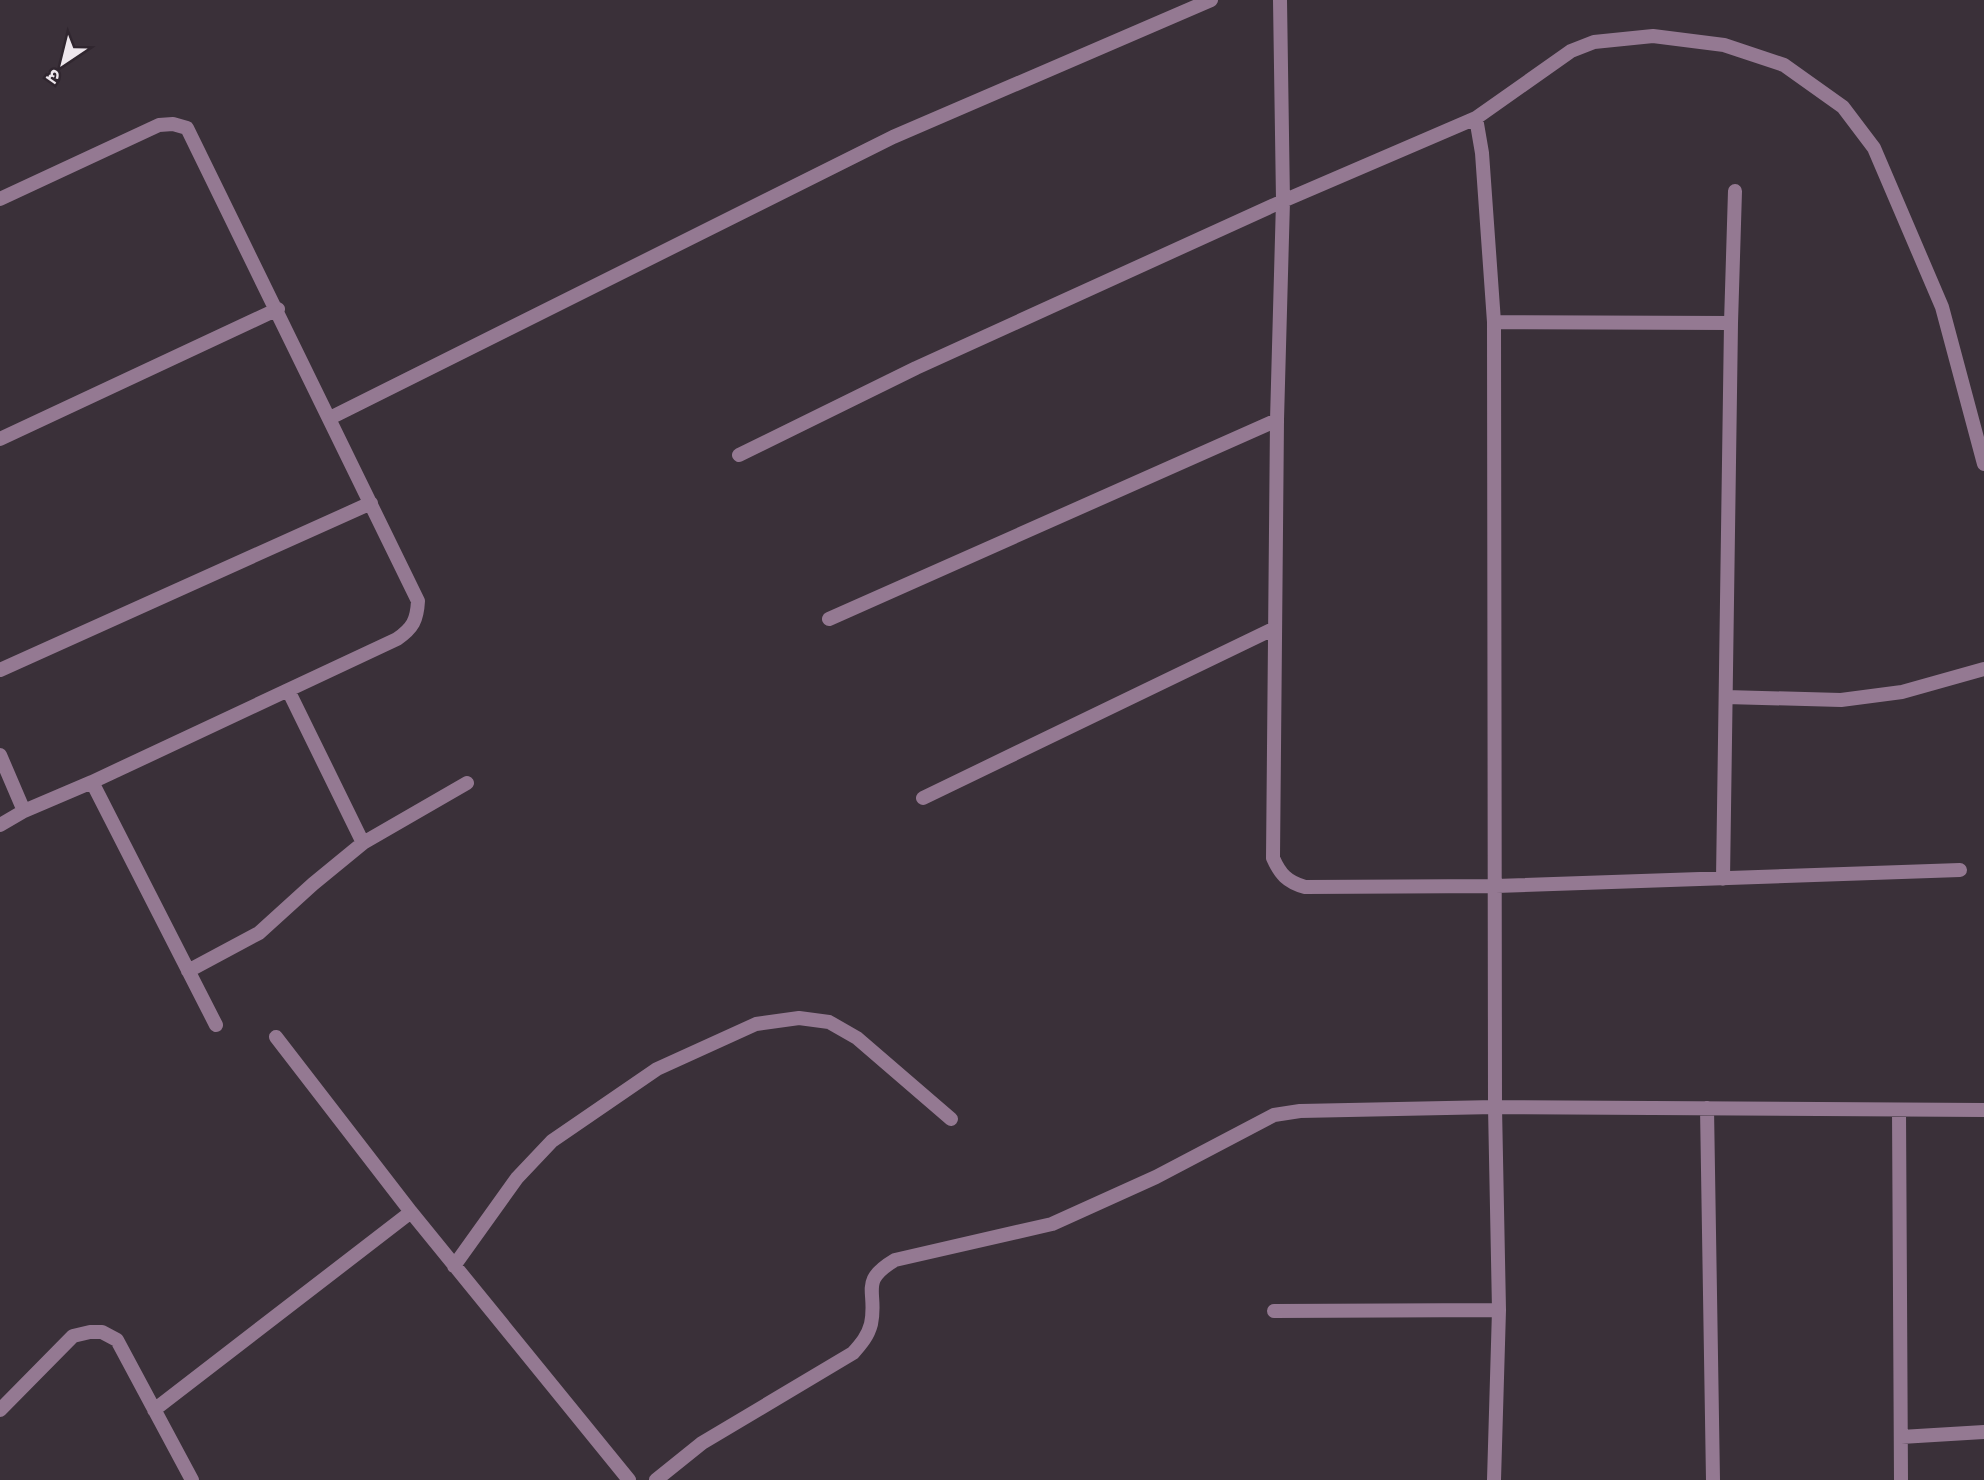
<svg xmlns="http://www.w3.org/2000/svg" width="1984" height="1480" viewBox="0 0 1984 1480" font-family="Lora,'Noto Sans Devanagari',serif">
<rect width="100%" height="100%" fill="#3a3039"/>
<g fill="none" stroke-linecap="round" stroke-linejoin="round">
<path stroke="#947992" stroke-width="14" d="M1280 0 1283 201 1277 420 1273 858C1280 874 1287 882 1305 887L1496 886 1960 870
M1476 118 1482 153 1494 322 1495 1107 1499 1310 1494 1480
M0 199 159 125 173 124 187 128 418 601C417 620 413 628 397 639L92 782 24 811 0 825
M1494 322 1731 323
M330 418 893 137 1211 0
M0 439 278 309
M739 455 916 368 1283 201 1476 118 1571 51 1594 42 1653 36 1724 45 1784 65 1843 107 1874 148 1942 307 1984 464
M829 619 1277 420
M0 670 371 503
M288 690 363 843
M1726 697 1841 700 1902 692 1984 669
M0 755 24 811
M92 782 216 1025
M923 798 1275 628
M1723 879 1731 323 1735 191
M188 971 259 933 313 884 363 843 467 783
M276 1037 411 1212 629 1480
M1707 1108 1713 1480
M1899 1110 1901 1480
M454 1266 517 1178 552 1141 657 1069 756 1024 799 1018 829 1022 857 1038 951 1119
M1274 1311 1499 1310
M0 1410 73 1336 90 1332H102L117 1340 192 1480
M154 1410 411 1212
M1901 1437 1984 1432
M656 1480 702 1443 853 1353C861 1344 868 1336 871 1324 878 1291 858 1282 895 1260L1052 1224 1156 1177 1274 1115 1300 1111 1495 1107 1984 1110"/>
</g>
<g transform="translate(63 63) rotate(215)" stroke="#30262f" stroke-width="5" paint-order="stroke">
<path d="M0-5L12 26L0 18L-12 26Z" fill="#eee7ed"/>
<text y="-10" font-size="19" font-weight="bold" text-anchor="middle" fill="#eee7ed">उ</text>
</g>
</svg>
